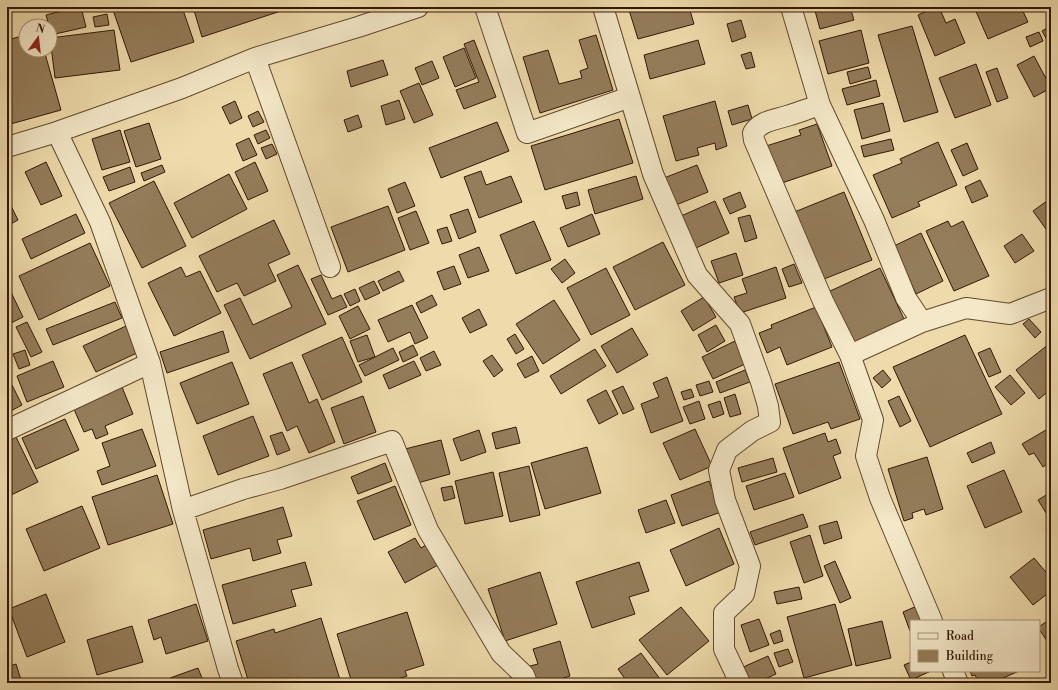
<svg xmlns="http://www.w3.org/2000/svg" width="1058" height="690" viewBox="0 0 1058 690" font-family="'Libre Bodoni',serif">
<rect width="100%" height="100%" fill="#eedbab"/>
<filter id="stains"><feTurbulence type="fractalNoise" baseFrequency=".005" numOctaves="4"/><feColorMatrix values="0 0 0 0 .2 0 0 0 0 .09 0 0 0 0 .02 0 0 0 .5 -.17"/></filter>
<radialGradient id="worn" r=".72"><stop offset=".6" stop-color="#630" stop-opacity="0"/><stop offset="1" stop-color="#630" stop-opacity=".3"/></radialGradient>
<path fill="#947d5b" stroke="#321805" d="M77 7H81L86 27 51 35 50 26H49L46 15Z
M112 7H182L194 42 131 62Z
M193 7H293L202 37Z
M639 7H689L694 24 638 39 629 10Z
M814 7H850L854 20 820 29Z
M936 7H939L946 23 955 19 965 43 935 56 918 15Z
M974 7H1021L1028 22 988 39Z
M107 14 109 25 95 27 93 17Z
M741 20 746 37 732 42 727 24Z
M912 26 938 112 904 122 878 35Z
M1051 26V47L1042 31Z
M114 30 120 70 55 78 50 38Z
M861 30 869 63 828 74 819 41Z
M1039 32 1043 41 1030 47 1026 37Z
M26 35V50H44L61 110 7 125V40Z
M596 35 613 90 540 113 523 57 548 50 559 84 582 78 580 71 588 68 579 40Z
M474 40 496 97 464 109 456 90 479 82 464 44Z
M698 40 705 64 650 79 644 55Z
M464 48 476 78 455 87 443 57Z
M751 52 755 67 746 69 741 55Z
M1034 56 1051 88 1034 97 1017 65Z
M383 60 388 75 351 87 347 71Z
M432 61 439 78 422 85 415 68Z
M976 64 991 105 955 118 939 78Z
M868 67 871 78 850 84 847 72Z
M997 68 1008 98 997 102 986 72Z
M876 80 880 96 847 105 842 89Z
M419 83 433 115 414 123 400 91Z
M399 100 405 119 386 125 381 106Z
M235 101 242 118 230 124 222 107Z
M715 101 727 146 716 150 715 143 697 148 699 155 676 161 663 116Z
M883 103 890 131 862 139 854 110Z
M748 105 752 119 732 125 728 111Z
M258 111 264 122 253 127 248 116Z
M358 115 362 127 348 132 344 120Z
M619 119 633 163 545 190 531 146Z
M497 122 509 151 441 178 429 148Z
M149 123 161 159 136 167 124 131Z
M817 124 832 166 776 185 763 147 801 135 799 130Z
M120 130 130 162 102 170 92 139Z
M266 130 270 138 258 144 254 135Z
M249 138 257 155 243 161 236 144Z
M891 139 894 150 864 157 861 146Z
M938 142 957 185 918 202 920 206 892 218 873 175 902 163 900 159Z
M967 143 978 169 963 176 951 150Z
M272 144 277 154 266 159 261 148Z
M46 162 62 196 41 205 25 172Z
M255 162 268 191 248 200 235 172Z
M162 165 165 172 144 181 141 173Z
M697 165 708 192 676 205 664 178Z
M130 167 135 182 109 191 103 177Z
M481 171 486 185 511 176 522 202 479 218 464 177Z
M229 174 247 209 192 238 174 203Z
M636 176 643 199 595 214 588 190Z
M980 180 988 196 972 203 965 187Z
M154 181 186 246 142 268 109 203Z
M405 182 415 206 397 213 388 189Z
M577 192 580 205 566 209 562 196Z
M740 192 746 207 730 214 723 199Z
M844 192 872 260 819 281 792 213Z
M7 198 18 220 7 226Z
M1051 198V236L1033 211Z
M715 201 729 233 696 248 681 216Z
M388 206 405 250 348 272 331 227Z
M468 209 476 232 459 239 450 215Z
M416 211 429 243 410 250 398 218Z
M76 214 85 233 31 259 22 239Z
M592 214 600 234 568 247 560 228Z
M750 215 757 238 745 242 738 218Z
M274 220 290 254 268 264 276 281 244 296 237 283 217 292 199 256Z
M534 221 551 260 516 274 500 235Z
M948 221 951 227 963 221 989 276 954 291 926 231Z
M447 227 452 241 442 244 437 230Z
M921 233 943 281 916 294 894 246Z
M1022 234 1034 251 1015 263 1004 246Z
M663 242 685 285 635 310 613 267Z
M90 243 110 286 39 320 19 276Z
M479 247 489 271 468 278 459 255Z
M736 253 743 275 719 283 711 261Z
M565 259 575 273 562 283 551 269Z
M794 264 802 283 789 287 782 269Z
M298 265 326 324 250 359 224 305 240 298 253 325 292 307 277 275Z
M454 266 461 284 444 290 437 272Z
M181 267 186 277 200 271 221 313 174 336 148 283Z
M776 267 786 298 740 313 734 297 747 293 742 279Z
M606 268 630 315 591 335 567 288Z
M880 268 904 319 852 343 828 292Z
M399 271 404 281 383 291 378 281Z
M321 275 332 299 341 295 347 307 328 315 311 279Z
M374 281 380 293 365 300 359 288Z
M7 284 23 317 7 325Z
M355 289 360 301 350 306 344 294Z
M432 295 437 305 421 313 416 303Z
M704 297 716 317 693 331 681 311Z
M554 300 580 340 543 364 516 324Z
M115 302 122 318 53 345 46 329Z
M412 305 428 338 415 344 410 332 388 342 378 320Z
M358 306 370 329 350 339 339 316Z
M816 307 832 347 787 365 780 347 767 353 759 333 772 328 771 325Z
M479 309 487 325 470 333 462 318Z
M1029 319 1041 332 1035 338 1023 324Z
M27 322 42 352 31 357 16 327Z
M716 325 725 341 707 352 698 335Z
M126 326 139 352 96 372 83 346Z
M632 328 648 355 617 373 601 346Z
M223 331 229 352 167 373 160 352Z
M515 334 524 349 516 354 507 339Z
M367 335 375 357 358 362 350 341Z
M965 335 1002 414 930 447 893 367Z
M342 337 362 382 322 400 302 355Z
M735 341 745 364 713 379 702 357Z
M1049 344 1051 347V389L1039 399 1016 370Z
M413 345 418 355 403 362 399 352Z
M393 348 399 360 365 376 359 365Z
M990 348 1001 372 989 377 978 353Z
M595 349 606 366 561 394 550 376Z
M25 350 30 365 19 369 13 354Z
M434 351 441 365 426 371 420 358Z
M492 355 503 370 494 377 483 361Z
M532 356 539 371 525 378 517 364Z
M53 361 64 387 27 402 17 376Z
M414 361 421 375 389 389 383 375Z
M232 362 249 404 197 424 180 383Z
M292 362 309 403 317 399 335 442 309 453 297 426 287 431 263 374Z
M839 362 860 419 831 429 828 422 793 434 775 384Z
M745 370 750 382 720 393 716 382Z
M883 370 891 380 882 388 873 378Z
M1010 375 1025 393 1011 405 995 387Z
M667 377 683 421 651 433 641 404 659 397 653 383Z
M709 381 713 392 700 396 696 385Z
M12 385 22 405 7 413V388Z
M623 386 634 409 623 414 612 391Z
M122 387 133 414 105 426 108 434 96 439 92 429 84 432 73 407Z
M691 389 694 397 684 400 681 392Z
M606 390 618 414 599 424 587 400Z
M735 394 741 414 730 417 724 398Z
M363 396 376 432 344 444 331 408Z
M899 396 911 421 900 427 888 401Z
M699 401 705 419 690 424 683 407Z
M720 401 724 414 713 418 708 405Z
M253 416 269 456 218 475 203 436Z
M65 419 79 450 36 469 22 438Z
M516 427 520 443 496 449 492 433Z
M1051 427V461L1043 467 1034 453 1029 455 1022 444Z
M142 429 156 466 102 485 97 471 110 466 102 443Z
M695 429 712 466 680 480 663 443Z
M479 430 486 452 461 461 453 439Z
M282 432 290 450 277 455 270 436Z
M825 433 828 442 836 439 841 453 833 456 841 478 799 494 783 448Z
M16 437 38 482 7 497V442Z
M441 440 450 474 414 484 405 449Z
M991 442 995 453 972 463 967 453Z
M587 447 601 493 545 509 531 463Z
M927 457 943 509 926 515 924 509 912 513 913 518 904 521 888 469Z
M773 458 777 472 742 482 738 468Z
M385 463 392 481 358 494 351 477Z
M529 466 540 515 510 522 499 473Z
M1004 470 1022 512 985 528 967 486Z
M493 472 503 516 465 524 455 481Z
M785 473 794 497 754 510 746 486Z
M157 475 173 524 108 545 92 497Z
M709 481 721 512 682 526 671 495Z
M395 486 411 525 374 540 357 501Z
M452 486 455 498 444 501 441 488Z
M1051 492V521L1038 500Z
M666 500 675 523 646 533 638 510Z
M82 506 100 548 44 571 26 529Z
M283 507 292 536 277 540 281 553 253 561 250 548 211 559 203 530Z
M803 514 808 527 755 545 750 532Z
M837 521 842 538 824 544 819 526Z
M719 528 734 564 686 586 670 550Z
M810 535 823 576 804 583 790 542Z
M415 538 421 548 426 545 438 565 405 583 388 552Z
M1034 558 1051 578V591L1033 605 1010 577Z
M835 561 851 598 840 603 824 566Z
M305 562 312 585 291 590 296 606 233 624 222 585Z
M639 562 649 591 629 597 635 614 592 628 576 582Z
M540 572 557 624 505 641 488 589Z
M799 587 802 599 777 604 774 592Z
M46 594 65 642 27 657 9 609Z
M196 604 208 641 166 654 161 637 154 640 148 620Z
M835 604 852 665 804 678 787 617Z
M917 606 923 621H911L910 631 903 612Z
M681 607 709 641 667 675 639 640Z
M407 612 424 665 405 671 407 676 386 683H378L377 679 366 683H352L337 634Z
M321 618 341 683H249L236 641 274 629 275 633Z
M1051 618V647L1039 629V627Z
M759 619 769 645 750 652 741 625Z
M882 621 891 658 856 666 848 629Z
M132 626 143 662 97 675 87 640Z
M780 630 783 641 774 644 770 634Z
M560 641 570 676 547 683H535L530 666 538 664 533 649Z
M788 649 793 662 779 667 774 653Z
M641 653 663 683H628L618 669Z
M768 656 776 674 756 683H748L741 668Z
M911 662V671H931L911 680 904 665Z
M16 664 22 683H7V667Z
M198 668 204 683H172L170 678Z
M970 671H1019L992 683H979L975 675 972 676Z"/>
<g fill="none" stroke-linecap="round" stroke-linejoin="round">
<g stroke="#61492e" stroke-width="22">
<path id="street" d="M485 7 527 133 630 97
M603 7 653 174 697 275 740 324 761 382 768 406 770 422 752 431 727 450 719 470 725 500 750 566 744 594 724 613V649L740 683
M791 7 820 105C810 108 800 112 790 115 776 120 761 120 753 133L754 140 823 301 850 355 873 420 866 456 880 498 932 621
M255 58 330 267
M820 105 874 220 906 298 922 322 850 355
M57 132 100 222 150 363 183 510 243 489 280 479 392 441 428 530 501 653 524 675 527 683
M7 147 57 132 182 88 255 58 358 27 418 7
M922 322 966 308 1010 314 1051 298
M7 430 150 363
M183 510 228 669 233 683
M953 671 958 683"/>
</g>
<use href="#street" stroke="#f4e8c8" stroke-width="20"/>
</g>
<rect width="1058" height="690" fill="none" stroke="#eedbab" stroke-width="24"/>
<rect x="8" y="8" width="1042" height="674" fill="none" stroke="#321805" stroke-width="2"/>
<rect x="12" y="12" width="1034" height="666" fill="none" stroke="#321805"/>
<rect x="910" y="620" width="130" height="52" fill="#f4e8c8" stroke="#a6957a"/>
<rect x="918" y="633" width="20" height="6" fill="#f4e8c8" stroke="#a6957a"/>
<text x="946" y="640" font-size="12" fill="#321805">Road</text>
<rect x="918" y="650" width="20" height="12" fill="#947d5b" stroke="#a6957a"/>
<text x="946" y="660" font-size="12" fill="#321805">Building</text>
<g transform="translate(38 38) rotate(15)"><circle r="19" fill="#f4e8c8" stroke="#a6957a"/>
<path d="M0-3L7 15L0 10L-7 15Z" fill="#8f2418"/>
<text y="-6" font-size="11" font-weight="bold" text-anchor="middle" fill="#321805">N</text>
</g>
<rect width="100%" height="100%" filter="url(#stains)"/>
<rect width="100%" height="100%" fill="url(#worn)"/>
</svg>
